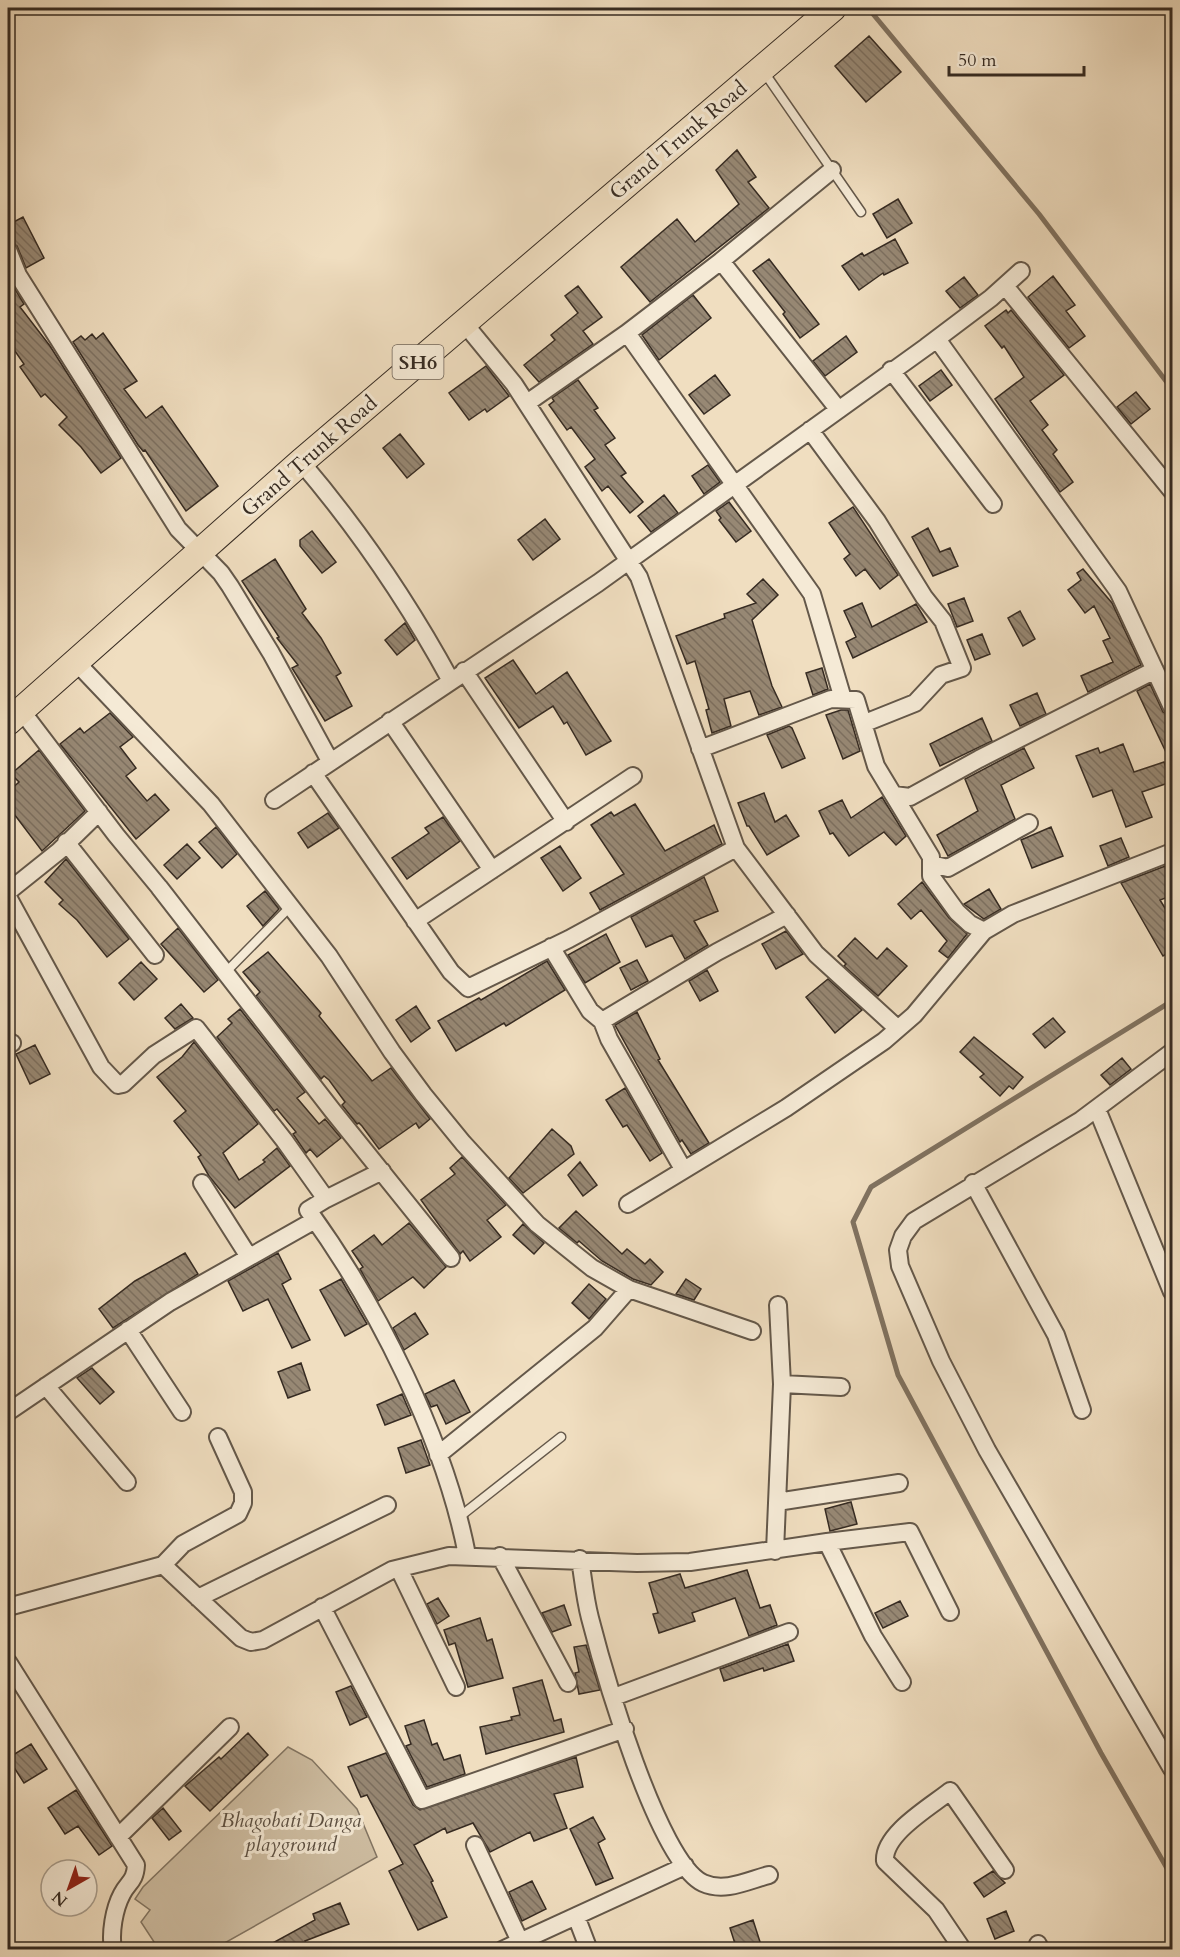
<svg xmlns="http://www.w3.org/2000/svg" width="1180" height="1957" viewBox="0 0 1180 1957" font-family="Cardo,serif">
<defs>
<pattern id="building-back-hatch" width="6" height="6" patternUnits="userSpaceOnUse" patternTransform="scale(1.5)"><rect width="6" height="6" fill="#978874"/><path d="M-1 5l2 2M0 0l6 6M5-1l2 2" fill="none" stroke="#7c6f5f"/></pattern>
</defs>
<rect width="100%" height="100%" fill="#f0dec0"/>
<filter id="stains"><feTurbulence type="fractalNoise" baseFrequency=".00333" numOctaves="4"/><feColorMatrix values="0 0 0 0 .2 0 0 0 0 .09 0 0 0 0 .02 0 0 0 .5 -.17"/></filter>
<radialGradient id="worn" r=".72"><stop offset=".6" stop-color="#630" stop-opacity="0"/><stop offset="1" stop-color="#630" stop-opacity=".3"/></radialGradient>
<path fill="#d0c0a5" stroke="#837664" stroke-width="1.5" d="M288 1747 312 1760 357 1809 377 1857 214 1949 158 1948 141 1922 150 1910 135 1899 143 1887Z"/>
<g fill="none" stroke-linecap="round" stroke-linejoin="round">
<path stroke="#807260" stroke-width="5" d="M868 8 1039 214 1172 389
M1172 1001 871 1187 853 1222 898 1375 1101 1753 1172 1877"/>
</g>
<path fill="url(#building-back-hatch)" stroke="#362b22" stroke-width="1.5" d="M869 36 901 72 866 102 835 66Z
M737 150 756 177 748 182 769 208 650 302 621 267 677 219 695 242 739 204 716 170Z
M898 199 912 223 887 238 873 214Z
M23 217 44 258 26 268 17 246 8 240V225Z
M895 239 908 263 884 275 883 273 859 290 842 266 862 253 864 256Z
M769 259 819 324 800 338 783 314 785 312 753 271Z
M1053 276 1075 305 1066 311 1085 336 1069 348 1028 297Z
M8 277 24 304 20 307 50 346 121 458 101 473 81 447 59 425 67 417 45 394 41 397 20 367 24 364 8 341Z
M964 277 978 295 960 308 946 291Z
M578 286 602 317 583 331 593 344 539 382 524 365 555 340 551 335 578 313 565 296Z
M693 295 711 318 659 360 642 335Z
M1006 310 1008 313 1011 310 1064 375 1030 401 1048 425 1042 430 1057 450 1053 454 1073 482 1060 492 995 399 1024 377 1004 346 1002 348 985 326Z
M103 333 137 381 124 389 146 418 162 406 218 486 186 511 145 450 143 451 138 445 73 342 81 336 85 340 92 334 96 339Z
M846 336 857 352 825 376 813 361Z
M486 366 509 396 487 412 485 409 469 420 449 393Z
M941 370 952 385 930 401 919 386Z
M715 375 730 395 704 414 689 395Z
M578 380 598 408 594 410 615 438 605 445 626 473 621 476 643 502 630 513 608 486 602 491 585 467 595 459 571 427 567 430 549 405 554 401 552 398Z
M1136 392 1150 409 1131 424 1117 407Z
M400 434 424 464 407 478 383 448Z
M708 465 720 482 704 494 692 476Z
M664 495 678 513 651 532 638 516Z
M729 502 751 531 736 542 719 520 721 518 716 511Z
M853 507 898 575 880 589 865 569 856 576 844 559 850 554 829 523Z
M545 519 560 539 533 560 518 540Z
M928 528 940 552 950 548 958 566 933 576 912 537Z
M312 531 336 562 322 573 300 546V540Z
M275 559 306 609 302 613 321 638 341 673 336 676 352 706 325 721 292 668 298 665 277 638 279 637 242 581Z
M1083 569 1112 603 1141 665 1088 692 1081 676 1113 662 1103 641 1110 638 1094 606 1085 613 1068 590 1081 580 1077 573Z
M763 579 778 595 752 620 772 686 782 707 759 715 750 691 724 699 731 726 712 733 706 710 709 709 695 661 687 664 676 636 725 618 724 614 756 603 747 594Z
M964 598 973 621 957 627 948 604Z
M862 603 872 627 916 604 927 622 853 658 846 642 856 637 844 611Z
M1020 611 1035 639 1023 646 1008 618Z
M405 623 415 640 397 655 385 640Z
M982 634 990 654 975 660 967 640Z
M513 660 536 694 567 672 611 741 586 755 567 722 564 724 553 706 519 728 485 678Z
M822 668 828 689 813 695 806 673Z
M1150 684 1163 712 1173 717V767L1137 691Z
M1037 693 1046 714 1020 726 1010 705Z
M841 710H848L860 751 843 759 826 715Z
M110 713 133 737 120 747 136 768 126 776 147 801 155 794 169 810 136 839 60 744 80 728 84 733Z
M982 718 992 741 940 766 930 744Z
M789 726 792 728 805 758 782 768 767 735Z
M1123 744 1134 772 1164 762 1171 782 1142 792 1152 817 1126 827 1112 790 1093 797 1076 756 1098 748 1100 753Z
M1024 748 1034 768 1001 785 1015 819 948 856 937 835 978 811 965 779Z
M39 750 85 811 42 851 8 806V792L19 782 11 774Z
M764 793 775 822 786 815 799 836 767 855 749 826H747L738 803Z
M882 797 906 836 896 845 884 832 849 856 833 833 830 834 819 811 842 800 851 818Z
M635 804 665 851 714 825 722 844 600 910 590 893 624 874 591 825 611 812 614 816Z
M328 813 339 828 308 848 298 833Z
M443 817 460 841 407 879 392 858 429 833 425 828Z
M216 827 237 854 222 868 199 842Z
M1051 827 1063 856 1032 868 1021 840Z
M1121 838 1129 857 1108 866 1100 846Z
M187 844 200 858 177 879 164 865Z
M560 846 581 878 563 891 541 858Z
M66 859 129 939 107 957 77 920 59 904 63 900 45 882Z
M1173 863V895L1160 900 1173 921V950L1163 956 1121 883Z
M704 877 718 911 694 921 708 945 685 959 672 935 646 947 631 917Z
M922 882 949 918 967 934 948 958 939 951 947 941 921 910 911 919 898 904Z
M989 889 1001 909 984 919 964 904Z
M265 891 279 909 263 926 247 906Z
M178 928 218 980 204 992 161 944Z
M786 931 803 954 776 969 762 944Z
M606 934 620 962 585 983 568 955Z
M855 938 877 959 887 948 907 966 878 996 844 966 846 964 838 956Z
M268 952 321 1013 319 1016 372 1081 391 1068 430 1119 419 1128 416 1123 379 1149 362 1126 359 1123 357 1124 342 1105 345 1102 329 1080 324 1076 321 1079 256 996 260 992 243 972Z
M637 960 648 981 631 990 620 968Z
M547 961 565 990 506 1026 504 1023 456 1051 438 1021 479 998 481 1000Z
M141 962 157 979 134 1000 119 983Z
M707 970 718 991 700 1001 689 981Z
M828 979 862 1010 835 1033 806 997Z
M181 1004 193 1018 175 1029 165 1018Z
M416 1006 430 1028 411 1042 396 1020Z
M240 1009 305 1092 297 1098 319 1124 325 1119 341 1138 317 1157 310 1149 306 1153 293 1134 296 1132 277 1109 274 1111 217 1037 232 1023 228 1019Z
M637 1012 660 1059 658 1060 709 1143 691 1154 682 1140 680 1142 615 1025Z
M1053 1018 1065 1032 1045 1048 1033 1034Z
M974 1037 1023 1077 1013 1089 1009 1086 1000 1096 980 1077 984 1074 960 1052Z
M194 1042 258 1124 223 1153 239 1180 265 1162 263 1160 277 1148 290 1166 235 1208 209 1176 198 1157 201 1155 174 1121 186 1111 157 1077 182 1057Z
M35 1045 50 1074 30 1084 16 1054Z
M1122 1058 1131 1069 1110 1085 1101 1075Z
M625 1088 662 1153 650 1161 627 1125 623 1127 606 1100Z
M552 1129 571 1146 574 1154 523 1193 509 1178Z
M462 1157 506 1205 487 1220 501 1237 470 1261 463 1251 460 1254 421 1200 455 1174 450 1168Z
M580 1162 597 1185 583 1196 568 1175Z
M576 1211 622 1254 627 1249 645 1264 650 1259 663 1272 651 1285 633 1279 602 1261 579 1241 577 1243 559 1228Z
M409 1223 446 1267 424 1288 413 1277 378 1301 360 1269 363 1267 352 1251 374 1235 382 1245Z
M523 1224 544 1243 534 1254 513 1235Z
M185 1253 198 1274 113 1328 99 1309 135 1281Z
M278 1253 291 1279 282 1284 310 1340 292 1348 268 1299 243 1311 228 1281Z
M341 1279 367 1324 345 1336 320 1290Z
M686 1279 701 1289 694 1300 676 1294Z
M589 1284 606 1299 589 1319 572 1303Z
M415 1313 428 1334 404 1350 393 1328Z
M301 1363 310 1390 288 1398 278 1372Z
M92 1368 114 1392 100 1404 77 1378Z
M454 1380 470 1412 446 1424 437 1405 431 1407 425 1394Z
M402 1394 411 1415 385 1425 377 1405Z
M421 1440 430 1465 406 1473 398 1448Z
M851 1502 857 1524 830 1531 825 1509Z
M747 1570 760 1608 770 1605 777 1625 749 1636 735 1598 692 1613 695 1621 659 1633 653 1614 658 1613 649 1583 680 1574 685 1588Z
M438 1598 449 1616 437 1624 427 1604Z
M900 1601 908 1616 883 1628 875 1613Z
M564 1605 571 1625 552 1632 542 1613Z
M480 1618 487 1641 492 1639 503 1678 468 1687 455 1643 449 1645 444 1630Z
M788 1644 794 1661 764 1671 763 1668 724 1681 720 1669Z
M586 1645 600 1690 579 1694 575 1673 579 1672 574 1647Z
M542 1680 554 1721 561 1719 564 1732 486 1754 480 1727 512 1720 511 1717 520 1715 513 1688Z
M351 1686 367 1717 350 1725 336 1692Z
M424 1720 432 1745 437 1743 444 1760 460 1755 465 1774 427 1787 406 1746 411 1744 405 1726Z
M248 1733 268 1755 210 1811 185 1786 219 1757 221 1759Z
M31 1744 47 1769 24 1783 8 1758Z
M386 1753 413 1805 420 1810 576 1757 583 1787 554 1794 567 1828 534 1841 530 1832 490 1852 473 1823 447 1833 445 1828 416 1844 414 1845 433 1881 431 1882 447 1917 418 1930 389 1871 403 1864 367 1795 361 1797 348 1767Z
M76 1790 112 1846 99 1855 78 1826 65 1834 48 1808Z
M163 1808 181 1831 169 1840 152 1818Z
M593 1817 605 1839 598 1843 613 1878 596 1885 570 1829Z
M993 1871 1005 1883 984 1897 974 1883Z
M532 1881 546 1909 522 1921 509 1892Z
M340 1903 349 1924 305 1941 310 1950H260L315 1920 313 1914Z
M1006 1911 1014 1931 995 1939 987 1919Z
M753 1920 761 1945 737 1950 730 1928Z"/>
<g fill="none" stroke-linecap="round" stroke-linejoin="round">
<g stroke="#64584a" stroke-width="11">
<path id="service" d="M764 72 861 212
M225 973 291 906
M458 1518 561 1437"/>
</g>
<g stroke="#64584a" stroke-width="20">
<path id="minor" d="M8 250 18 275 178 529 221 573 230 586 271 653 330 761
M721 261 838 409
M1005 286 1172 491
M464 323 514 384 639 577 736 848 816 954 897 1028
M627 333 812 594 843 699
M937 339 1118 591 1172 707
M891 370 993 504
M527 403 627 333 721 261 832 170
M810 430 877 521 924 597 943 621 962 668 941 675 915 703 865 723
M301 462C359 530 408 602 451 681
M75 661 211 804 329 956 392 1052 423 1094 463 1143 537 1224 592 1268 629 1289 752 1331
M464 671 566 822
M21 710 116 835 159 887 332 1110 451 1258
M390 721 492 870
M700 749 831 699 856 700 876 766 931 857V876L957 912 970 924 984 931
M313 773 451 972 468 988 569 939 736 848
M894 795 910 797 979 759 1155 670
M274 800 598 583 926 347 991 298 1021 271
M99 812 59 851 9 891 8 897 101 1067 118 1085 123 1084 154 1055 196 1028 284 1140 326 1199 382 1171
M66 842 155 955
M931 864 948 868 1029 823
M415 921 633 776
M551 947 590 1011 602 1021 609 1039 683 1169
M602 1021 717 952 787 915
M8 1045 12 1043
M1172 1052 1081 1120 914 1221 903 1236 898 1250 900 1266 941 1361 987 1450 1172 1769
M1097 1109 1172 1292
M202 1183 249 1257
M973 1183 1056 1335 1082 1410
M326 1199 308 1210C377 1305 445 1440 467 1555
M628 1204 786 1108 884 1041 914 1015 984 931 1013 914 1172 852
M128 1330 182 1412
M782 1384 841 1387
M46 1386 127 1482
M8 1412 170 1302 315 1220
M438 1455 595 1328 629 1289
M777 1502 899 1483
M827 1542 910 1532 950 1612
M775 1551 782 1384 778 1305
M500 1556 568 1683
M580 1559C583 1578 585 1599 590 1618 603 1669 658 1862 703 1883 725 1893 749 1880 769 1875
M163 1565 241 1638 251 1642 263 1640 392 1570 449 1556 637 1563 690 1562 827 1542 873 1636 902 1682
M399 1569 456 1687
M198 1598 387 1505
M8 1607 163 1565 183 1544 238 1514 243 1503V1492L218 1437
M322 1607 422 1800 625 1729
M8 1662 136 1865C135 1882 128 1882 122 1894 114 1909 110 1933 113 1950
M614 1697 789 1632
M118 1837 230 1727
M475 1845 524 1950
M576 1916 589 1950
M1038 1944 1040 1950
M502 1950 685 1866
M963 1950 936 1910 885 1861C883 1834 930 1807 950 1791L1005 1870"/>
</g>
<g stroke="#362b22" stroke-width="28">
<path id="primary" d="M8 722 301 462 833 8"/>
</g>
<use href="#service" stroke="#f5ead6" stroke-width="8"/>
<use href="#minor" stroke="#f5ead6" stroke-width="16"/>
<use href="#primary" stroke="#f0dec0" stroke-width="26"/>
</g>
<g text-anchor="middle" stroke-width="6" stroke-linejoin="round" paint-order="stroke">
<rect fill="#f5ead6" stroke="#6f6458" stroke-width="1.5" x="392.5" y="345" width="51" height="34" rx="4.5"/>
<g font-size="20" font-weight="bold" fill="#362b22">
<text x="418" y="369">SH6</text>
</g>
<g font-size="21" fill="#362b22" stroke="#f5ead6">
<text transform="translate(678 140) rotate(-40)" y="7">Grand Trunk Road</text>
<text transform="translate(309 456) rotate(-41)" y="7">Grand Trunk Road</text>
</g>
<g font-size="21" font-style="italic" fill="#5c5043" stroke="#f5ead6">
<text x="291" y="1827">Bhagobati Danga<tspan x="291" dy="24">playground</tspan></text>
</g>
</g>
<rect width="1180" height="1957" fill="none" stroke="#f0dec0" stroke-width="30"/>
<rect x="9" y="9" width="1162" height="1939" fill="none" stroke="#362b22" stroke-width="3"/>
<rect x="15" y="15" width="1150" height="1927" fill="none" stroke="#362b22" stroke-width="1.5"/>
<g transform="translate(69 1888) rotate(220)"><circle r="28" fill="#f5ead6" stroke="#a99e8e" stroke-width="1.5"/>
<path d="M0-4.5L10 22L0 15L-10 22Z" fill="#8f2418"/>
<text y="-9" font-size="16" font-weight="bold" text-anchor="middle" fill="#362b22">N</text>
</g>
<path d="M949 66v9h135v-9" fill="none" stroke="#362b22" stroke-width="3"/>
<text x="958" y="66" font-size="18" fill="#362b22" stroke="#f5ead6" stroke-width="4.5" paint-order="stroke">50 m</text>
<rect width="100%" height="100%" filter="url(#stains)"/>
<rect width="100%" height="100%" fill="url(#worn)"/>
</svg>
